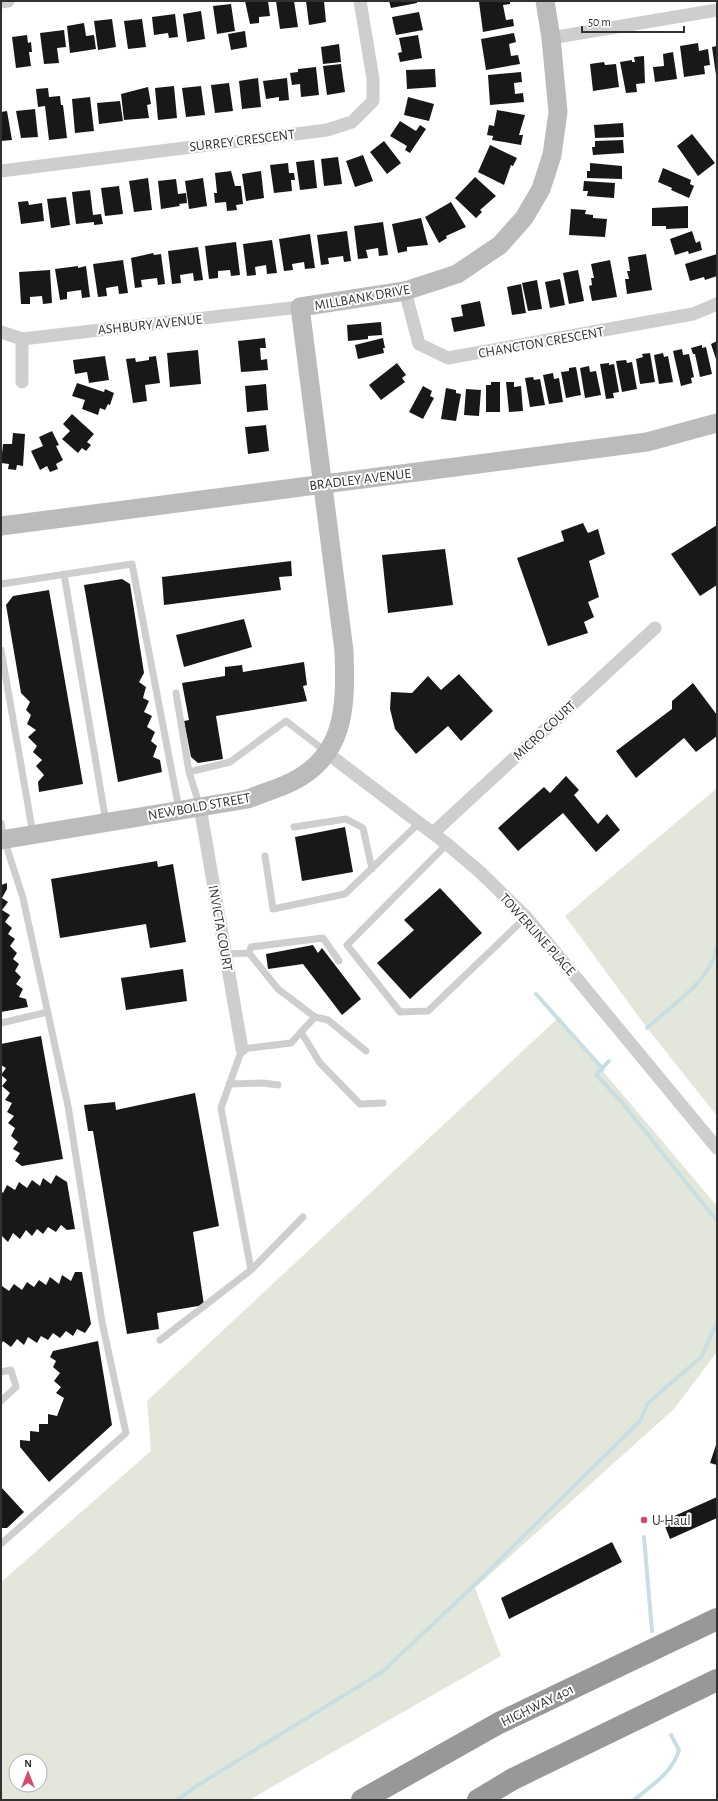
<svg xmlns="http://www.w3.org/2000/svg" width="718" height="1801" viewBox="0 0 718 1801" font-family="'Alegreya Sans',sans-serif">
<rect width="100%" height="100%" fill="#fff"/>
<path fill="#e3e7db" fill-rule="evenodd" d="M717 788V1116L647 1028 565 916Z
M558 1018 717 1206V1352L674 1409 475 1588 501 1656 249 1800H1V1582L151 1451 147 1401ZM16 1761H40V1785H16Z"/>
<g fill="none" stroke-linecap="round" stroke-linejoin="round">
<path stroke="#c8dee3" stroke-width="4" d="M536 994 602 1068V1070
M647 1028C671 1006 711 981 717 947
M609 1061 596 1075 620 1100 717 1221
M644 1537 652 1631
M177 1800 198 1785 382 1672 467 1592 641 1420 647 1404 702 1356 717 1322
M634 1800C651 1786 673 1772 679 1750L671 1735"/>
</g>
<path fill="#181818" d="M245 1H268L270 16 259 17V23L250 24Z
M276 1H294L298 27 280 29Z
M306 1H324L326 22 309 25Z
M389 1H417V3L391 8Z
M510 1V4L503 5 506 20 513 19 514 26 483 32 479 2Z
M231 4 235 31 217 34 213 6Z
M201 11 205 39 187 42 183 14Z
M419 12 423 30 396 35 392 17Z
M175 14 178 37 169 38 168 33 154 35 152 17Z
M112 19 116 47 98 50 94 21Z
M142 19 146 47 128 49 124 21Z
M84 23 86 36 94 35 96 49 70 53 67 26Z
M64 30 66 47 57 48 59 63 44 64 40 33Z
M245 31 247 47 231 50 228 34Z
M514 33 516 42 509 44 511 56 518 55 520 64 486 70 481 39Z
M27 35 28 43 31 42 32 52H29L31 66 16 68 12 37Z
M418 35 422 58 400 62 398 53 402 52 399 38Z
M698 43 699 51 708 49 710 65 704 66 705 74 684 77 680 46Z
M339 44 341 62 323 64 321 47Z
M717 46V75H716L712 47Z
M673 52 677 79 655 82 653 67 664 66 663 54Z
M644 56 645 83 636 84 637 92 626 93 620 62 632 60V62H635L634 57Z
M604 62 605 65 616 64 619 87 593 91 590 64Z
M341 64 345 92 327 95 323 66Z
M316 67 319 95 301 97 300 84 292 85 290 73 298 72V69Z
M435 69 436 87 407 89 406 70Z
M521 72 522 82 514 83 515 94 523 93 524 102 490 105 488 75Z
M258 78 261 107 242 109 239 81Z
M287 78 289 100 279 101V97L266 99 263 81Z
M229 83 233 111 215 113 211 85Z
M174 86 177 118 158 120 155 88Z
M201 86 205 115 186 117 182 88Z
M148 87 151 104 147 105 149 118 124 120 121 94Z
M48 88 49 97 60 96 61 105H63L67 138 49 140 45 106 38 107 36 89Z
M90 97 94 131 75 133 72 99Z
M408 97 434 104 429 121 404 115Z
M120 101 123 121 99 124 97 103Z
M35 109 38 137 21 138 16 111Z
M497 110 525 115 519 135H523L521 145 492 140 493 136 487 135 489 125 494 126Z
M7 111 12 140 1 141V112Z
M400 121 416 131 420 125 426 129 410 153 405 150 407 146 390 136Z
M623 123 624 137 595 138 594 125Z
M692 134 715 163 698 176 677 146Z
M623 140 624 153 593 155 592 147H595V141Z
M384 141 401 163 387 174 370 152Z
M490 145 517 158 513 166 511 165 504 185 478 172Z
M363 155 373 181 355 187 346 161Z
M338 157 342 184 324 186 321 159Z
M314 160 317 188 300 190 296 162Z
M288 163 289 173H294L295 180H291L292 191 274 193 270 165Z
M590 163 622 166V179L587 178V171H590Z
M663 168 691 180 690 184 694 186 689 198 671 190 672 188 658 182Z
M231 171 235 186H241L243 204 236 205 237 210 227 211 226 202 215 203 214 193H217L215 173Z
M261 171 264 198 246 201 242 174Z
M475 177 496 196 480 210 482 212 476 218 455 198Z
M148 178 152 210 134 212 129 181Z
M203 178 207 206 189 209 185 181Z
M176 179 178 194 186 193 187 203 179 204 180 206 161 209 158 181Z
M584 181 615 183 614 198 587 196 588 191H583Z
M119 186 123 214 105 216 101 188Z
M90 190 93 215 101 214 103 224 94 225V222L76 224 72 192Z
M66 197 70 225 51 228 47 199Z
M28 201 29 205 42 203 44 221 21 224 18 202Z
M451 202 466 227 446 236 447 238 439 243 425 217Z
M688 206V228L666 229V226H652V208Z
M571 209 586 210 585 214 593 215V218L607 219 605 237 569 235Z
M421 218 428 245 407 247V251L398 253 392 224Z
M383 222 388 255 379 256 378 248 366 250 368 258 358 259 354 226Z
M347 231 351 261 344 262 343 256 328 258 329 264 321 265 317 235Z
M692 231 696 243 700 241 702 250 689 254 688 251 675 255 670 239Z
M310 234 315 268 305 269 304 262 292 264 293 270 284 271 279 239Z
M272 240 277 273 267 274 266 265 255 267 256 275 247 276 243 244Z
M236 242 240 275 231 276 230 270 218 271V278L209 279 205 246Z
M198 247 203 280 194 281 193 273 180 275 181 283 172 284 168 251Z
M153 253 154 255 161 254 165 284 158 285 157 278 141 280 142 287 135 288 131 258Z
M646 254 652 290 627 294 625 279H629L627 271H630L628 257Z
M717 254V276L705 280 704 277 690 281 685 264Z
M123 260 128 293 119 294 118 286 106 288 107 296 98 297 93 264Z
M610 260 617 297 592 301 589 286 592 285 591 278H594L591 264Z
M78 266V268L86 266 90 297 82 298 81 290 67 292V299L60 300 55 269Z
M50 270 52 303 43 304 42 296 30 297V304H21L19 272Z
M578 270 584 301 569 304 563 273Z
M560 279 565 305 550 308 545 282Z
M537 280 542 309 528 311 522 283Z
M521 284 526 313 512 315 507 287Z
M480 301 485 326 454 332 451 318 463 316 461 305Z
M381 322 382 335 368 336V339L348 341 347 325Z
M265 338 266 348H260L261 360 267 359 268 370 241 372 238 341Z
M383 338 385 348H383L384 353 358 359 355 345Z
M717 341V362L711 344Z
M702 345V348L706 347 712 374 700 377 695 354H693L691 348Z
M682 349 683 355 689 354 694 377 691 378 692 383 681 386 673 351Z
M198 350 201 384 170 387 167 353Z
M650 353 655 382 640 384 636 359 643 357 642 354Z
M663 353 664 357 668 356 673 382 659 384 654 355Z
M105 356 109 380 89 383 87 372 75 374 73 360Z
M156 356 160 383 145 385 147 401 133 403 126 359 135 358 136 362 149 360V357Z
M626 360 627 363 632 362 637 389 622 392 616 361Z
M397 363 406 375 402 378 405 382 381 400 369 385Z
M609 363V365L614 364 619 392 613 393 614 398 606 399 600 364Z
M589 366 590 372 596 371 601 395 585 398 580 368Z
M576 367 581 395 566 398 561 372 569 371V368Z
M553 373 554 379 559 378 563 402 549 404 543 375Z
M533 377 534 380 540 379 545 405 530 407 525 378Z
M491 382H500V412H486V385H491Z
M506 382H514V387L521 386 523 411 509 412Z
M77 383 104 392 105 389 114 393 110 405 108 404 105 410 100 408 98 415 82 409 85 400 72 396Z
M266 384 268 410 247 412 245 386Z
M423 386 432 391 430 396 434 398 423 419 409 412Z
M446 388 456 390V393L461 394 456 421 441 419Z
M466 389 481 390 479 416 464 415Z
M72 414 94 434 87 442 91 445 86 451 82 448 78 453 62 439 70 431 63 424Z
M266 425 269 451 248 454 245 427Z
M52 431 59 445 56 446 63 460 56 464 58 469 50 472 47 466 40 470 31 451 43 446 39 437Z
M13 433 25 434 23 466 17 465 16 470 8 469 9 464 1 463 3 444H12Z
M583 523 588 533 598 529 605 554 589 561 599 597 588 602 594 617 584 622 588 633 548 646 517 558 564 541 561 531Z
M717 525V585L700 596 671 554Z
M445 549 453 605 388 613 382 555Z
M291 561 292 576 279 577 281 590 164 605 162 577Z
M122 579 130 584 144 673 139 682 146 687 143 698 149 701 144 712 152 716 147 727 155 732 151 741 157 746 153 757 160 760 162 772 118 782 84 585Z
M49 590 83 784 39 792 38 782 44 775 36 766 42 760 33 752 37 746 28 737 36 730 27 724 31 715 26 710 30 702 21 693 6 605 13 596Z
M244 619 252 647 184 667 176 635Z
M304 662 307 685 303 686 307 701 216 716 223 759 198 763 191 757 184 721 189 720 182 683 225 676V667L242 665 243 672Z
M459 674 493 711 461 741 448 726 416 754 395 729 390 709 391 692 412 693 428 676 441 690Z
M693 683 717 715V736L696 752 684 738 636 778 616 751 672 709V701Z
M566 776 579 790 574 795 598 824 607 814 620 830 596 852 563 813 518 851 498 828 544 787 550 793Z
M345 827 353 872 302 881 295 837Z
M157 861 158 867 173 864 186 942 150 948 146 924 60 938 51 879Z
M7 883V889L2 898 8 902 2 910 10 915 5 922 12 928 8 934 15 939 10 946 17 953 13 959 19 964 15 971 21 977 16 984 23 989 19 997 26 999 28 1007 1 1012V885Z
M440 888 482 933 410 999 377 963 414 930 404 920Z
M313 945 318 953 322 948 361 999 342 1015 303 964 268 969 266 954Z
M183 969 187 1001 126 1010 121 978Z
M41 1036 63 1159 22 1166 15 1161 20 1153 13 1149 18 1142 11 1136 15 1128 8 1123 14 1116 7 1112 12 1103 5 1100 10 1093 2 1086 7 1080 1 1075 6 1068 1 1065V1044Z
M195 1093 219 1226 193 1232 204 1305 157 1313 159 1329 127 1334 93 1131H88L84 1105 115 1102 116 1110Z
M56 1175 67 1182 75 1229 67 1230 61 1225 56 1232 48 1227 43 1234 37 1229 32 1236 26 1230 20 1239 13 1233 8 1242 1 1235V1191L3 1193 7 1185 15 1190 19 1182 27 1188 32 1180 40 1186 43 1178 51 1184Z
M75 1272H82L91 1324 85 1333 77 1329 73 1336 66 1331 60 1338 53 1333 48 1340 41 1336 37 1343 28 1337 24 1345 17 1339 11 1347 3 1341 1 1345 2 1286 9 1291 14 1284 22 1290 27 1282 34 1287 39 1280 46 1285 50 1277 59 1284 62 1275 71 1281Z
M98 1341 112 1425 49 1482 20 1447V1440L30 1441V1431L39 1432V1424H48V1414L57 1416 64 1398 56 1393 61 1387 54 1381 60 1373 53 1367 56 1361 50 1357 53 1351Z
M717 1442V1465L710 1463Z
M1 1487 24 1512 7 1528H1Z
M717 1497V1518L670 1539 663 1521Z
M612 1542 622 1562 509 1619 501 1598Z"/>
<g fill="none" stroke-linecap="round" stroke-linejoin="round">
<path stroke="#cecece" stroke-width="7" d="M64 574 106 822
M1 584 132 564 179 809
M1 650 33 834
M176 693 189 772
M200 807 189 772 230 762 286 721 325 751
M1 823 4 839 23 898 68 1106 102 1322 126 1433 1 1544
M294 827 346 819 363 828 372 869
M447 844 347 945 400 1012 428 1011 526 917
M265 856 273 909 345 894 419 823
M249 953 251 947 323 938 339 961
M226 954 249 953 278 989 315 1017 291 1043 242 1049 221 1108 251 1270 303 1217
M315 1017 328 1020 366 1051
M1 1023 48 1012
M301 1032 320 1063 360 1104 383 1103
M229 1084 263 1083 278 1085
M160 1340 251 1270
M1 1372 11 1370 16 1387 1 1401"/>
<path stroke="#cecece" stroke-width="13" d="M1 2 8 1
M551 38 717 10
M1 171 327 130 352 122 373 101V79L360 1
M405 291 419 344 448 358 693 314 717 304
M1 332 22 339 300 307
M22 339V382
M327 753 447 844 480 872 526 917 717 1148
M200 807 242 1049
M433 833 655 628"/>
<path stroke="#bbb" stroke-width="19" d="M1 526 647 442 717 423
M1 840 248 799C260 794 273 790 285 785 346 759 346 708 344 651L300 307 405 291 457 274 500 245 524 218 541 189 552 155 558 112 551 38 545 1"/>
<path stroke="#989898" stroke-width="22" d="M362 1800 499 1723 717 1619
M478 1800 513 1779 717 1680"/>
</g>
<circle fill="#d04b6e" stroke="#fff" stroke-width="1.5" cx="644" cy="1520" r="4"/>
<g text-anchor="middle" stroke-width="4" stroke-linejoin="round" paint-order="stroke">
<g font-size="14" fill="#313131" stroke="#fff">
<text transform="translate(242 140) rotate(-7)" y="5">SURREY CRESCENT</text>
<text transform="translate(362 297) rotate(-10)" y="5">MILLBANK DRIVE</text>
<text transform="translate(150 324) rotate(-6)" y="5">ASHBURY AVENUE</text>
<text transform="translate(541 342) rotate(-10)" y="5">CHANCTON CRESCENT</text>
<text transform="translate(360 479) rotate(-7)" y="5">BRADLEY AVENUE</text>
<text transform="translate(544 730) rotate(-43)" y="5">MICRO COURT</text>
<text transform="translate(199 806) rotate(-10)" y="5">NEWBOLD STREET</text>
<text transform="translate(221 928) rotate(80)" y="5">INVICTA COURT</text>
<text transform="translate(538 934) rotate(48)" y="5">TOWERLINE PLACE</text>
<text transform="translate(537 1705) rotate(-26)" y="5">HIGHWAY 401</text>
</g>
<g font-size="14" fill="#313131" stroke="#fff" text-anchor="start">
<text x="652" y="1525">U-Haul</text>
</g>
</g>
<rect width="718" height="1801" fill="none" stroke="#313131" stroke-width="4"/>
<g transform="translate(28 1773)"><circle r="19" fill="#ffffff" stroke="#adadad"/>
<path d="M0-3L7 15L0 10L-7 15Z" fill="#d04b6e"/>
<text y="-6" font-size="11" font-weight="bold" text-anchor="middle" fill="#313131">N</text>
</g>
<path d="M582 26v6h102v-6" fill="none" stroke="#313131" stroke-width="2"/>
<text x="588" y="26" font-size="12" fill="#313131" stroke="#ffffff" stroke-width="3" paint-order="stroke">50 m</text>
</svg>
